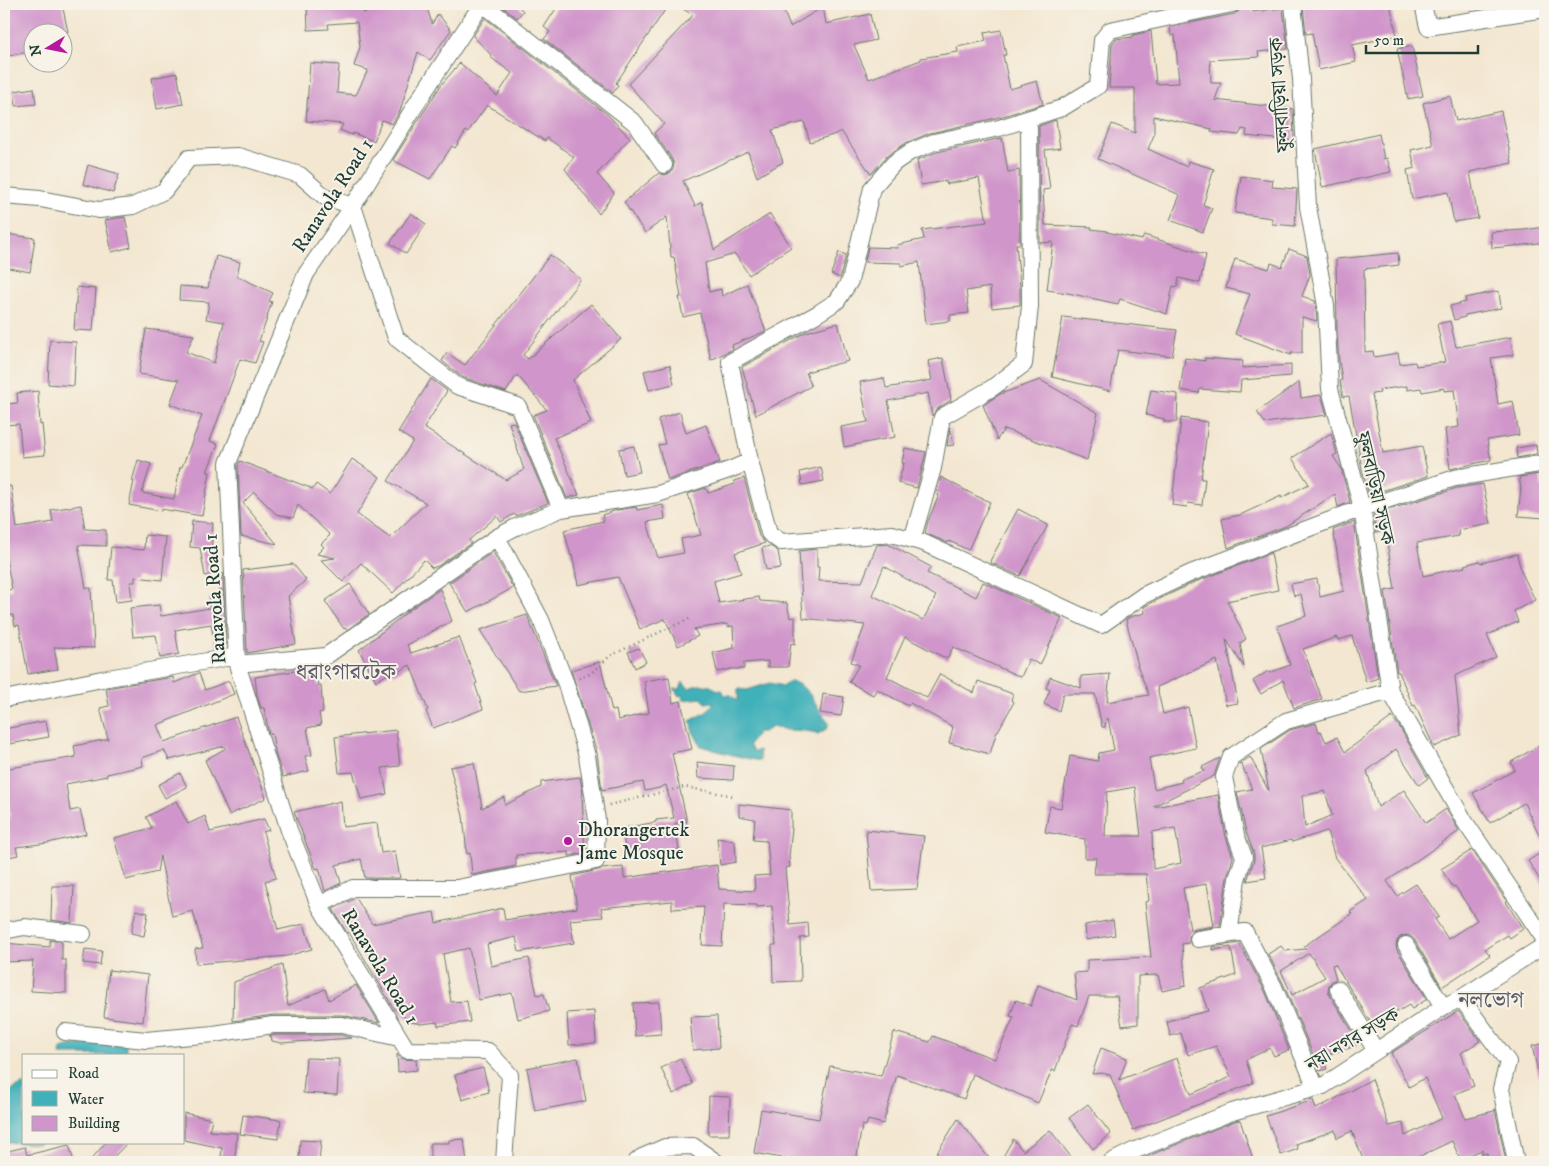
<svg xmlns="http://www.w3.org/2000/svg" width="1549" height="1166" viewBox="0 0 1549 1166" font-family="'IM FELL DW Pica','Noto Serif Bengali',serif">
<rect width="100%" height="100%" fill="#f7f3e8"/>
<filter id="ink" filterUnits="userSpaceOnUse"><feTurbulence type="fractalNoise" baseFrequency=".02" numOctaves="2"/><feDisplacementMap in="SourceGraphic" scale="10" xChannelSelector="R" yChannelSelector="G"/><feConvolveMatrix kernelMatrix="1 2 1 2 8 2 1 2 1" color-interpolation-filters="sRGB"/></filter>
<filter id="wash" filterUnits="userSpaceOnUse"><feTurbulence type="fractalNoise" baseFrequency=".0096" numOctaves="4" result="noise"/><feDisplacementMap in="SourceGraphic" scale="20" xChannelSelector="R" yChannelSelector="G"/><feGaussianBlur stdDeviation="1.12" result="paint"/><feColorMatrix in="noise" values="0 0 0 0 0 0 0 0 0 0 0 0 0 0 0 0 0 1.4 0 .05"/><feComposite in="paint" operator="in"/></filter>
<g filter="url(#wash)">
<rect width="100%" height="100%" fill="#f3e7d1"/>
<path fill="#40b0b9" stroke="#307676" d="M790 681C812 687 814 706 828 721V728L818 734C814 731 793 730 786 730 781 729 779 727 774 727 769 728 767 730 763 732H758L749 745 754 752 759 750 760 761C740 757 719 752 701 746L692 730 693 726 690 721 708 711 714 702 705 703 702 698 682 700 683 695 679 696 674 689H680L683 682 690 689 691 687C697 685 703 684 710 686 715 688 716 690 722 690L725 695H731L738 701V689L747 690 770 683 783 686Z
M97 1040 126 1043V1055H60L61 1049Z
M24 1084V1142H41L38 1144 4 1142V1094Z"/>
<g id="blocks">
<path fill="#d095ca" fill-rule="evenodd" d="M4 4H62L68 32H32V51L4 57Z
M307 4H327V7L362 4 363 13 395 4H426L432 24 438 14 451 30 430 60 418 52 400 111 392 124 382 120 374 141 353 133 352 135 340 130 343 124 306 121 310 63 339 65 337 93 356 95 368 70 354 66 360 47 357 22 328 24 329 29 308 30Z
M499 4H516L523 11 517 18Z
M559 4H669L616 83 618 85 613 93 544 39 550 32 544 27Z
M675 4H781L790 27 823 7 826 24 870 14 876 40 854 45 869 79 921 60V58L958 52 957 47 986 41 984 33 1001 30 1006 55H1003L1010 89 1037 81 1043 104 996 118 930 133 906 143 888 155 871 174 841 131 833 135 810 142 804 122 772 130 783 162 757 177 748 152 683 181 695 206 702 202 714 250 770 214 791 247 749 275 735 254 705 263 709 292 721 289 722 296 747 284 766 331 732 345 733 349 711 360 700 313 683 317 679 297H681L674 257H671L667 217 645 233 624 202 659 173 665 175 670 173 673 169 674 164 672 159 654 133 664 124 628 84 693 15Z
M1242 4H1250L1253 12 1283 8 1288 49 1258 52 1259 57 1210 60 1211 83H1221L1215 100 1293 109 1294 141 1246 136 1247 130 1242 129 1239 135 1211 132 1212 129 1154 116V135L1148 149 1187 167 1188 161 1214 169 1203 205 1212 208 1203 232 1170 220 1180 195 1098 159 1112 124 1135 133V88H1109L1112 44 1116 39 1133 37V35L1151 31 1156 84 1179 83 1175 35 1171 36 1170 27 1234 14 1239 11Z
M1313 4H1390L1397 36 1352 45 1356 62 1319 70 1312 33 1306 34 1303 6Z
M485 18 608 115 630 138 597 174 614 193 599 214 565 169 574 157 547 138 545 141 487 105 468 132 466 131 455 148 452 146 430 179 393 160 441 85 460 63 497 96 512 73 490 57 491 55 473 36Z
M1412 46 1423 96 1408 99 1397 49Z
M177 73 183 104 157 109 152 78Z
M34 88 36 104 16 106 14 91Z
M1450 96 1456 121 1501 111 1512 163 1470 172 1478 218 1454 222 1448 192 1412 199 1407 170 1415 168 1411 150 1433 145 1423 103Z
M1056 120 1060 148 1045 150 1050 189 1043 190 1045 225 1092 227 1091 229 1107 231V232L1142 240 1144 235 1206 255 1200 283 1179 278 1177 287 1173 286 1167 314 1120 299 1118 304 1068 293 1047 290 1053 242 1040 243 1039 126Z
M1379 134 1384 159 1387 158 1391 172 1322 187 1315 149Z
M1002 138 1008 172 1019 170 1020 244H1016L1020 285V305L992 308 990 287 966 291 969 313 950 315V321L926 324 919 262 901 266V263L865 262 868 247 898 248 897 245 924 239 922 230 987 222 979 178 947 184 946 181 921 185 917 160 937 152Z
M88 165 119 174 113 193 83 184Z
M1241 176 1273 180 1272 187 1297 189 1295 226 1272 224V218L1235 213Z
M411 213 426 224 406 254 390 243Z
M125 217 131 247 112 252 105 220Z
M1545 227V242L1525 245 1492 248 1491 232 1524 230Z
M6 234 35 238 30 272 4 267V246Z
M1289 249 1307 256 1310 275 1302 296 1315 301 1317 321 1302 317V353H1291V355L1235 334 1250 294 1226 288 1235 259 1269 269 1271 263 1282 267Z
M839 252 846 255 840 278 831 274Z
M1398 253 1399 265 1364 269 1365 352 1373 351 1374 357 1398 353 1400 364 1415 362 1416 366 1445 362 1437 324 1450 321 1456 347 1511 337 1513 355 1491 358 1498 404 1513 401 1519 435 1487 440 1491 460 1450 469 1445 429 1459 427 1454 390 1444 391V388L1422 392 1421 388 1407 390V386L1379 390 1380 393 1372 394 1383 453 1422 446 1428 476 1369 495 1362 469 1349 396 1343 397 1340 381 1342 380 1339 361 1337 333 1336 259Z
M550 255 581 279 523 355 528 359 591 304 621 339 573 380 591 423 554 438 579 495 567 498 533 415 547 410 517 375 506 392 462 377 442 361 447 353 465 365Z
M216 256 240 262 237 276 273 293 269 301 272 302 267 316H268L259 341 263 342 255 363 240 359 210 441 218 444 207 472H210L202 516 161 509V511L129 505 134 481H132L138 460 151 464 142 493 174 499 180 467H182L202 416 170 404 179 380 139 374 146 329 194 335 186 352 214 363 224 322 206 319 209 302 179 300 180 286 208 288Z
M77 287 96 289 93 331 74 330Z
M1499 291 1501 308 1465 315V317L1454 320 1450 306 1466 302 1465 298Z
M1063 317 1177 330 1172 356 1118 350 1110 391 1052 377Z
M838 323 848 361 806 372 811 386 756 415 742 367 806 332Z
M50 340 76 342 74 386 48 384Z
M943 358 951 400 937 409 932 416 928 393 888 401 895 437 844 447 841 427 868 422 860 382 884 378 886 388 932 380 928 361Z
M1185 358 1205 361V358L1243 361 1242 368 1291 365V376L1241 380 1240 392 1200 389 1199 393 1180 390Z
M670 365 674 384 649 390 644 371Z
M431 379 447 391 424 428 506 480 524 470 509 423 514 422 548 503 516 516 514 514 501 522 497 516 469 540 471 543 438 566 432 568 424 560 393 593 361 563 343 582 321 560 335 558 317 554 324 547 321 544 330 535 298 505 293 518 276 514 254 492 243 503 277 544 241 536 238 465 240 461 313 489 316 484 330 494 352 459 380 477 357 514 390 538 426 503 388 481 413 441 398 432Z
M1040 380 1098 413 1087 460 1004 429 997 440 983 405 1000 394Z
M1299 382 1301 398 1321 395 1327 415 1265 423 1257 412Z
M1151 390 1178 394 1177 422H1164V419L1146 415Z
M38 391 40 425 42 424 45 455 22 457 19 424 4 425V404L18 403 17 393Z
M680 412 686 433 706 425 720 462 668 480 658 445 665 444 658 419Z
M1181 418 1208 422 1201 479H1205L1202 505 1188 503 1187 507 1172 505Z
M950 427 954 445 947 446Z
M1331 433 1337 454 1333 456 1341 468 1350 502 1338 507 1335 494 1286 526 1228 548 1222 519 1240 515 1281 496V498L1309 484 1292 458Z
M1536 445 1537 454 1517 458 1516 448Z
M634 446 640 472 624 475 619 449Z
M905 448 926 452 917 488 898 483 904 463H902Z
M821 467 824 481 802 485 800 472Z
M1540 474 1542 488H1545V518L1518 516 1521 488 1519 477Z
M941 477 974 495 990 502 968 550 949 541 948 543 925 533 928 521 939 495 936 494Z
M744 478 759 536 765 543 735 553 741 573 714 581 719 603 759 597 760 601 787 603 790 618 795 617V644L791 643 788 667H768V661L744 663V669H731L717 672 713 653 734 648 733 626 727 627V624L694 629 698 636 678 646 665 619 640 629 618 577 578 585 572 555 571 556 564 530 604 521 602 515 617 510 636 507 637 510 663 505 665 519 647 522 658 558 684 553 681 539 701 535 688 494 706 488 708 493 735 484 734 481Z
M1483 484 1491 524 1458 530 1459 536 1417 543 1423 576 1465 567 1464 565 1480 561 1481 563 1517 554 1521 571 1535 600 1514 611 1518 622 1487 635 1496 657 1455 676 1461 735 1434 747 1415 705 1413 706 1399 672H1397L1385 591 1395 589 1385 531 1376 533 1373 515 1457 488Z
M11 486 17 528 53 522 51 510 81 505 85 529 106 530V546L78 545 86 588H91L94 648 54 647 58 669 28 674 19 625 15 626 13 615 4 617V591L12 589 4 549V487Z
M1018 509 1048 525 1020 576 991 563 992 562 990 561Z
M192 521 213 523 210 576H205L200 548 190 547Z
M1354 522 1378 678 1366 682 1352 636 1338 640 1337 637 1303 649 1322 699 1294 708 1283 680 1261 694 1253 681 1268 671 1269 673 1290 665 1277 626 1306 616 1301 594 1294 596 1291 584 1317 579 1320 597 1344 591 1333 530Z
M145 535 166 537 162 580 135 577V582H130L132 600 116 602 113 580H108L111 547 144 550Z
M888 544 931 567 927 573 976 597 983 582 1062 618 1040 665 1029 659 1021 677 953 647 947 659 905 637 887 677 927 698 940 674 974 693 978 681 1013 694 1011 700 1014 702 998 731H997L990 754 949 743 953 727 910 703 908 706 877 689 873 695 849 682 859 665 851 662 865 625 803 618 799 551 817 549V567H819L818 581 862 582 877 545ZM884 566 936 596 923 620 872 595Z
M770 546 778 551 781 568 766 570 762 548Z
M493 552 513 588 468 612 449 583Z
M1271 553 1278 590 1227 601 1246 639 1240 643 1244 667 1226 639 1238 703 1226 705 1217 660 1157 687 1163 714 1188 707 1196 748 1149 758 1154 789 1182 782 1181 779 1204 771 1202 767 1220 758 1214 776 1154 806V807L1218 795 1226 837 1233 857 1227 878 1220 926 1192 931 1189 936V943L1182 944 1186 986 1162 991 1158 975 1138 976V1024L1122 1026 1117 996H1089L1078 1026 1072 1024 1055 1071 1052 1070 1038 1103 973 1074 964 1099 897 1075 883 1124 868 1120 866 1126 862 1125 856 1162H804L754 1153 761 1109 819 1119 830 1066 881 1076 894 1032 930 1042 933 1036 995 1059 1014 1017 1010 1016 1016 1000 1031 1006 1038 985 1077 1000 1074 973 1087 972V960L1151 957 1145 902 1149 901 1146 874H1094L1096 858H1085V839L1045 832 1050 806 1061 808 1070 756 1098 761 1099 753 1114 750 1108 718 1106 719 1105 727H1102L1095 694H1063L1059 711 1044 704 1050 690 1046 688 1050 677 1081 688V676L1110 674 1107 702 1149 695 1137 665H1138L1126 620 1130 617 1145 613 1144 607 1149 604 1195 582ZM1135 787 1141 836H1105L1107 792ZM1175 828 1181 863 1153 869 1152 832ZM1207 884 1214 926 1190 930 1183 888Z
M293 564 306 580 288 596 296 644 247 653 243 570Z
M223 573 226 644 215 646 211 624 175 630 179 654 160 658 156 635 133 637 130 608 159 605 161 616 210 608 209 598 223 596V590H219Z
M350 584 369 614 347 630 345 628 344 629 325 601Z
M440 589 452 621 407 645 411 653 459 637 477 683 475 684 483 709 433 728 426 711 428 710 410 665 395 674 393 671 376 681 359 650 411 609Z
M527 615 556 686 519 691 480 630Z
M639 648 646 662 635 668 628 652Z
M600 662 612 711 616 710 618 720 649 713 644 681 669 677 673 703 681 701 692 749 672 753 687 822 675 823 679 850 627 854 624 842V828L656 822V820L674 818 666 785 659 788 645 791 643 782 602 790 597 753 571 670Z
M315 668 318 685H321L323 712 319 713 321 725 307 728 312 755 305 756 309 771 283 777 276 756 272 734H269L264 708H261L257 695 255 677Z
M199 673 205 690 229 681 234 694 157 725 164 742 236 717 266 798 229 815 205 760 226 748 225 746 169 760 164 750 142 758 143 766 107 774V776L66 784 70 811 80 809 86 834 48 843 16 847 18 855 4 858V816L9 815 11 823 4 769 76 757 74 746 108 739 100 708 109 706 106 688 173 677 174 683Z
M823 694 844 697 841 716 820 713Z
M1392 717 1399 726 1428 778 1419 785 1396 749 1367 771 1378 807 1404 790 1426 823 1446 809 1459 831 1387 881 1397 896 1416 884 1439 917 1435 919 1448 939 1477 920 1455 886 1453 887 1441 869 1472 850 1507 902H1506L1523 929 1510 938 1508 935 1485 949 1490 955 1442 987 1414 939 1410 936 1406 935 1400 937 1397 941 1396 945 1397 950 1427 999 1412 1009 1409 1005 1373 1026 1335 964 1332 965 1336 979 1332 981 1329 985 1328 990 1329 994 1352 1031 1356 1046 1323 1056 1327 1069 1320 1071 1283 983 1268 954 1281 946 1285 951 1306 949 1304 946 1352 914 1350 912 1368 900 1335 858 1327 831 1292 842 1291 840 1261 848 1266 878 1247 881 1254 860V854L1246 832 1237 792 1252 789 1241 763 1239 764 1250 757 1269 791 1261 749 1290 730 1316 723 1319 732 1321 731 1326 742 1337 737 1345 752ZM1325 791 1332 815 1305 827 1302 796ZM1309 953 1325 977 1292 995 1281 971Z
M46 721 49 737 4 745V729Z
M396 730 400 766 382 768 387 794 361 799 353 772 339 773 335 737Z
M1545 742V847L1524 803 1490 823 1473 793 1515 770 1511 762Z
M697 762 734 766 733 780 698 778Z
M474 763 482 808 504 797 505 805 541 787V782L580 777 583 794 582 795 585 853 569 856V852L516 855V866L472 875 470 853 467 854 463 816 450 767Z
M180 773 187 787 165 798 158 785Z
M176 801 188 824 205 816 210 832 264 819 269 830 263 832 276 878 265 881 278 930 304 924 312 949 287 956 196 964 195 949 203 948 193 911 172 916 160 856 157 872 126 880 114 838 152 828 146 817Z
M341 801 343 827 377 823 381 853 395 851 400 878H365L361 859 336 865 341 883 325 891 319 868 316 869 294 812Z
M739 804 791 810V828H792L789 856 790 867 785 868 790 925 808 923 809 937 800 938 801 981 773 982 772 945H776L772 906 757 907V905L724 904 722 946 702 945 704 907 672 909V901L601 908 603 917 570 920 574 943 519 952 516 937 487 944 491 966 529 958 537 995 544 994 549 1011 518 1019 512 993 479 1000 469 948 443 954 451 1002 467 1001 470 1022 438 1026 437 1022 422 1024 411 1022 394 1009 349 932 347 933 333 909 356 898 372 924 434 912 436 923 503 908 505 920 577 908 572 876 602 869 623 867 624 878 717 865 719 889 755 891 754 876 770 875 767 841 753 840 755 819 739 816Z
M866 830 924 836 917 889 871 891Z
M717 838 735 841 736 862 720 865Z
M1545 850V888L1528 861Z
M52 886H74L72 923 51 920Z
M136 910 148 913 144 936 131 933Z
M1113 920 1115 935 1086 940 1085 925Z
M50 940 62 942V960H66V993L31 991 33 961 4 962V943L50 947Z
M1239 943 1265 991 1289 1050 1274 1056 1270 1048 1246 1060 1253 1083 1133 1130 1110 1075 1102 1073 1092 1074 1101 1048 1127 1058 1119 1080 1177 1058 1191 1094 1231 1077 1216 1046 1188 1055 1181 1033 1170 1036 1167 1021 1208 1011 1200 988 1236 975 1231 947 1213 950V947Z
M85 949 102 951 100 965 83 963Z
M282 965 288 1006 325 989 329 1000 356 985 379 1023 342 1015H273L233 1021 234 982Z
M109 970 148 975 143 1022 104 1017Z
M659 1002 661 1034 635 1036 633 1003Z
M594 1011 596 1043 569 1045 567 1013Z
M1458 1011 1480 1041 1461 1053 1474 1086 1455 1094 1465 1118 1494 1111 1495 1109 1506 1162H1488L1487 1153 1482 1154V1150L1460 1159 1452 1141 1416 1158 1417 1162H1364L1352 1131 1337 1138 1335 1130 1296 1144 1298 1149 1281 1155 1266 1116 1313 1100 1316 1109 1372 1079 1389 1126 1403 1123 1405 1136 1442 1118 1425 1078 1409 1087 1391 1053Z
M717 1016 719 1048 693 1050 690 1017Z
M274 1035H341L352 1038 281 1043 272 1041 271 1036H269Z
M1545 1043V1080L1540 1081 1532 1046Z
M397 1054 402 1059 416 1060 417 1070 398 1072Z
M306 1058 339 1059 337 1095 303 1093Z
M578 1058 586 1101 535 1111 527 1068Z
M680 1058 693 1084 673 1094 661 1068Z
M483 1068 489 1092 462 1100 455 1075Z
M709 1096 730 1097 729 1135H708Z
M1088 1104 1111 1134 1093 1149 1069 1118Z
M184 1113 212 1119 209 1131 237 1133 235 1158 221 1157 222 1148 184 1140Z
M243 1115 281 1120 278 1139 240 1134Z
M958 1119 992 1162H931Z
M1240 1120 1254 1162H1133L1235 1121Z
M1050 1130 1075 1162H1000L1013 1139 1023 1151Z
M464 1139 467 1162H430V1143H449V1140Z
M300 1140 321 1141 319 1162H299Z
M106 1142H128L109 1162H89Z
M69 1145 74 1162H4V1152L25 1147 27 1155Z"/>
</g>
</g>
<g filter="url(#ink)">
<use href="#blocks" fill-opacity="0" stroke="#69786b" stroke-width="1"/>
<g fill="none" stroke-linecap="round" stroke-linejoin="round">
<g stroke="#69786b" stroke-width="18">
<path id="minor" d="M482 4 420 98 353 206 306 274 228 463 237 664 289 830 319 905 407 1050 488 1051 510 1075 504 1162
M483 4 635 123 664 165
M1293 4 1301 79 1308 207 1326 306 1330 389 1362 508 1390 691 1465 822 1545 940
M1423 4 1428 27 1545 9
M4 196 40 199 99 210 133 206 164 191 189 158 238 156 300 175 325 197 353 206 396 338 457 386 518 406 561 509
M750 461 769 533 781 542 892 534 924 543 1101 625 1144 595 1191 573 1362 508 1455 478 1545 463
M912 540 933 468 942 417 992 388 1024 364 1030 306 1029 119
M237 664 326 656 497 537 516 527 561 509 658 494 732 469 750 461 730 362 817 314 837 301 850 281 872 188 894 163 910 152 934 142 999 128 1062 108 1098 86 1102 40 1110 30 1232 4
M4 699 102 679 237 656
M319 905 353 888H457L596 861 597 820 587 756 566 684 541 620 497 537
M4 931 24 927 83 934
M1229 934 1237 879 1244 857 1236 835 1224 777 1231 757 1286 721 1390 691
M1198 939 1245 932 1274 987 1314 1083
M1406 945 1443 1007
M1338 989 1376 1051
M1461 998 1508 1062 1501 1089 1516 1162
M65 1032 146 1040 214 1034 273 1025H342L399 1038
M636 1162 642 1157 665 1147 693 1146 716 1162
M1111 1162 1133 1151 1232 1112 1323 1086 1443 1007 1461 998 1545 945"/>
</g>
<path stroke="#69786b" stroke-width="2.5" stroke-dasharray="1 4" stroke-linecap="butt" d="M579 678 590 674 610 656 660 632 689 619
M609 805 684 787 734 796"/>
<use href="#minor" stroke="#fff" stroke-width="16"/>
</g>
</g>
<circle fill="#b5179e" stroke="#f7f3e8" stroke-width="2" cx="568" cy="841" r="5"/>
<g text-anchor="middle" stroke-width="4" stroke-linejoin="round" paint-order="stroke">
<g font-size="20" fill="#1f3d34" stroke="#f7f3e8">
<text transform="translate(1279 95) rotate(-94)" y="7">ফুলবাড়িয়া সড়ক</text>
<text transform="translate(332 195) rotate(-57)" y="7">Ranavola Road 1</text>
<text transform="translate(1376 488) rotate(77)" y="7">ফুলবাড়িয়া সড়ক</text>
<text transform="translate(214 599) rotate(-94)" y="7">Ranavola Road 1</text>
<text transform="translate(381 966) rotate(59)" y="7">Ranavola Road 1</text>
<text transform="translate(1352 1039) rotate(-31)" y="7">নয়া নগর সড়ক</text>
</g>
<g font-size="20" fill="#1f3d34" stroke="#f7f3e8" text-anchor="start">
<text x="578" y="836">Dhorangertek<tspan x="578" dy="23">Jame Mosque</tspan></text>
</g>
<g font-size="22" fill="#5d5c68" stroke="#f7f3e8">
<text x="346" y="679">ধরাংগারটেক</text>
<text x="1491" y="1007">নলভোগ</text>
</g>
</g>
<rect width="1549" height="1166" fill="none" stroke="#f7f3e8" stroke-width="20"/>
<rect x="22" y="1054" width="162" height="90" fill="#f7f3e8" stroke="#a1aaa0"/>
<rect x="32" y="1070" width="25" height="8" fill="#ffffff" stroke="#a1aaa0"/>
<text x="68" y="1078" font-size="15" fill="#1f3d34">Road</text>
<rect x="32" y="1091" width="25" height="15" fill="#40b0b9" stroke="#a1aaa0"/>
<text x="68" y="1104" font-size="15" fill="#1f3d34">Water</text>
<rect x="32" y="1116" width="25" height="15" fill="#d095ca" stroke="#a1aaa0"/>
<text x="68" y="1128" font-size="15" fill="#1f3d34">Building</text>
<g transform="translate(48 48) rotate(260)"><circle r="24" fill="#f7f3e8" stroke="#a1aaa0"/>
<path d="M0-4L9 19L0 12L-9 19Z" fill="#b5179e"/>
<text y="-8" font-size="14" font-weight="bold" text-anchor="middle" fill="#1f3d34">N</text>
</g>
<path d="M1366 45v8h112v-8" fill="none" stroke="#1f3d34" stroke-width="2.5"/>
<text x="1374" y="45" font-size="15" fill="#1f3d34" stroke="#f7f3e8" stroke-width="4" paint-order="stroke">50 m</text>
</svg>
